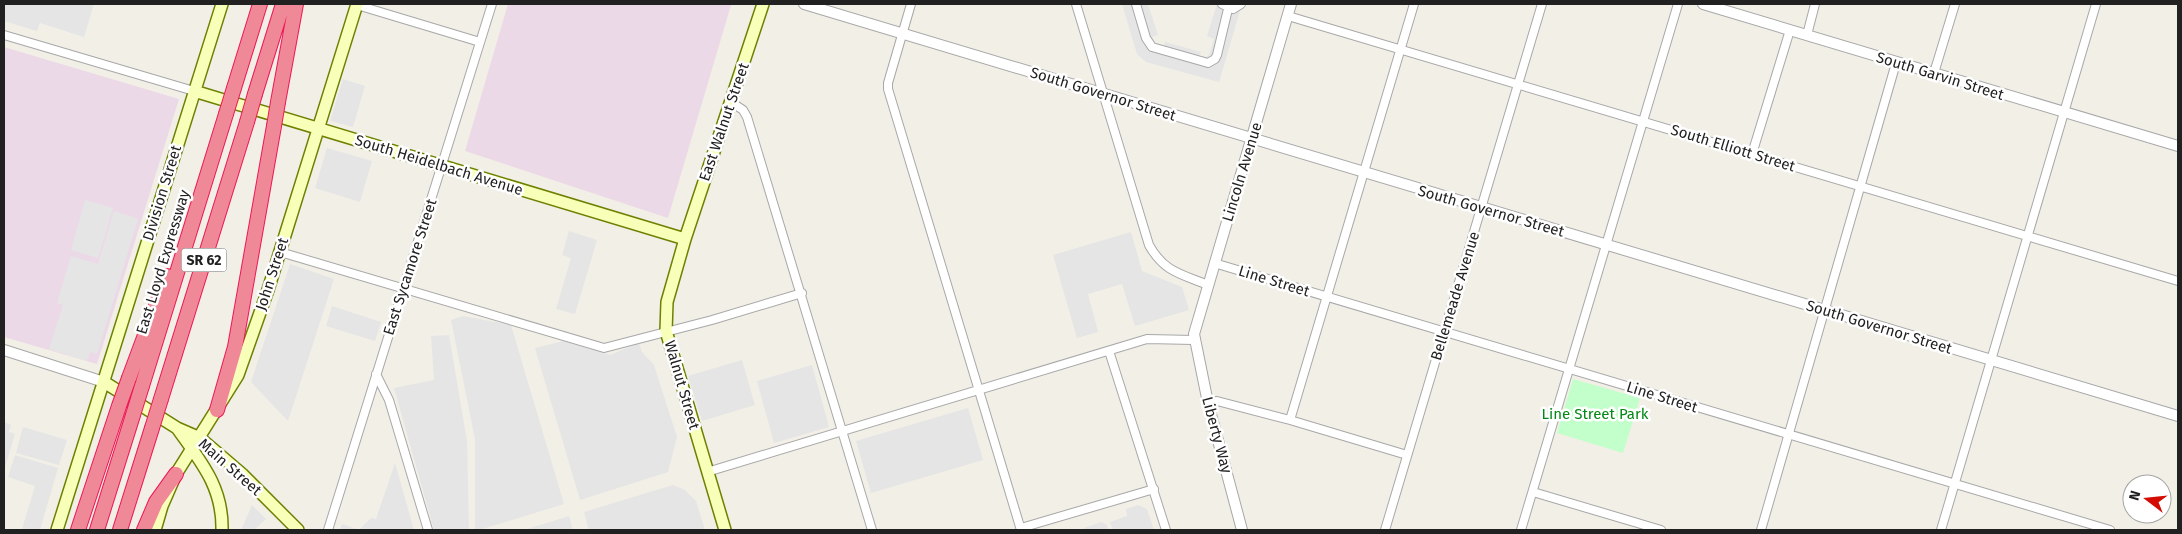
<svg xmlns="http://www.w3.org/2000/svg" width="2182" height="534" viewBox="0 0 2182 534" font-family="'Fira Sans',sans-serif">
<rect width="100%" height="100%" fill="#f2efe7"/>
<path fill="#ecd9e7" d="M508 4 731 5 668 218 465 151Z
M4 47 179 99 97 364 4 337Z"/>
<path fill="#c2ffca" d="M1573 379 1640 398 1623 453 1557 433Z"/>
<path fill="#e5e5e5" d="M4 4H94L84 37 40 23 37 31 4 21Z
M1122 4H1148L1158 35 1152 37 1157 45 1164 47 1165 42 1201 52 1199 57 1205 58 1209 55 1214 39 1207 36 1217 4H1242L1219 82 1146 62 1137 54Z
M343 79 365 86 353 127 330 121Z
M327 148 372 161 360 202 315 188Z
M85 200 113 208 98 258 71 250Z
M114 211 138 219 97 354 90 352 87 361 49 349 63 305 57 303 71 256 98 264Z
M569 231 597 240 575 314 556 309 571 258 562 255Z
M1131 232 1142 271 1182 287 1189 310 1135 326 1122 284 1088 294 1098 332 1077 338 1053 255Z
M290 264 334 279 288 421 251 382Z
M332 306 381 322 375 341 326 326Z
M463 316 511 325 564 504 479 530H475V439L451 320Z
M449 335 467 441 469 530H434L394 388 434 380 431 336Z
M564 341 610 355 639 343 642 352 654 365 677 437 668 472 580 500 535 348Z
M742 360 755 405 702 421 688 376Z
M812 365 829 427 774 443 757 381Z
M968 408 983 460 871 493 856 441Z
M4 422 11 425 9 432 15 434 4 471Z
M23 427 67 440 59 465 16 453Z
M15 455 58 468 40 530 22 529 35 486 8 477Z
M395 463 414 530H340L342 524 359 530 371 518 376 519Z
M673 485 685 490 696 501 705 530H589L584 512Z
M252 505 266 519 254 530H241Z
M1138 505 1147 509 1154 530H1113L1110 522 1127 516 1126 509Z
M569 516 573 530H524Z
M1101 522 1107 525 1108 530H1085L1084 528Z"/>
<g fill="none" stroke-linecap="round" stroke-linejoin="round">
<g stroke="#a8a8a8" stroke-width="10">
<path id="minor" d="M911 4 888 83V89L1021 530
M1076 4 1149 245C1164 272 1181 274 1208 285
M1136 4 1146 38 1152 47 1208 63 1215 59 1217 55 1228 9
M1222 4 1233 9 1241 4
M357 5 480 42
M1288 16 2178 281
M4 35 194 91
M1807 35 1815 4
M1934 73 1955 4
M731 102 743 110 747 117 872 530
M1752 154 1790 30
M280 252 604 348 712 320 802 293
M1214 263 2110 530
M1109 351 1166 530
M376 374 389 400 428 530
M1208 403 1217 401 1290 420 1407 455
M1290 420 1414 4
M707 472 1147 339 1194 340
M1533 492 1661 530
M1021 528 1154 489
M328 530 492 4
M1385 530 1542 4
M1521 530 1678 4
M1761 530 1896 63
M1941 530 2096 4"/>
</g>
<g stroke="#a8a8a8" stroke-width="12">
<path id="tertiary" d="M804 4 2178 416
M1703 4 2178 146
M4 350 104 382
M1242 530 1208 403 1194 334 1291 4"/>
</g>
<g stroke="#6c8100" stroke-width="14">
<path id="secondary" d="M194 91 685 239
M104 382 177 428 200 438 242 474 298 530
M177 428C201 462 223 487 222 530
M57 530 222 4
M155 530 162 506 176 474 238 375 268 290 357 4
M725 530 666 331 667 302 685 239 763 4"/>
</g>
<g stroke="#ed1856" stroke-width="16">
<path id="motorway" d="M234 88 260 4
M255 94 283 4
M278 102 296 4
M129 378 167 276
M142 386 226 114
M161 399 247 122
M217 410 235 347 274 126
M78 530 119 406
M97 530 133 415
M120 530 152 428
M144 530 156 502 176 474"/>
</g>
<use href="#minor" stroke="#fff" stroke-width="8"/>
<use href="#tertiary" stroke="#fff" stroke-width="10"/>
<use href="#secondary" stroke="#f8ffb9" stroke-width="11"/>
<use href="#motorway" stroke="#f08997" stroke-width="14"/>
<g stroke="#ed1856" stroke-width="16" stroke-linecap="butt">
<path id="motorway-bridge" d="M226 114 234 88
M247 122 255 94
M274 126 278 102
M119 406 129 378
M133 415 142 386
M152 428 161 399"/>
</g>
<use href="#motorway-bridge" stroke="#f08997" stroke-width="14"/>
</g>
<g text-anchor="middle" stroke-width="5" stroke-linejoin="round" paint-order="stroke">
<rect fill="#fff" stroke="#646464" stroke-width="1" x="181.5" y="248.5" width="45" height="23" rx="4"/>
<g font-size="14" font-weight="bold" fill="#212121">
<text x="204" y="265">SR 62</text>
</g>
<g font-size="15" fill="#212121" stroke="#fff">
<text transform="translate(1940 76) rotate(17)" y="5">South Garvin Street</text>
<text transform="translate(1103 94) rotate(17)" y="5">South Governor Street</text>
<text transform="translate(724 122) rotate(-71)" y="5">East Walnut Street</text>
<text transform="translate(1733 148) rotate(17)" y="5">South Elliott Street</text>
<text transform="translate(439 165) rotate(17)" y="5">South Heidelbach Avenue</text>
<text transform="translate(1242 172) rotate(-73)" y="5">Lincoln Avenue</text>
<text transform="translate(162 193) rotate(-73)" y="5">Division Street</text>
<text transform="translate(1491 211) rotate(16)" y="5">South Governor Street</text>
<text transform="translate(163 262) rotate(-73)" y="5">East Lloyd Expressway</text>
<text transform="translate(410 267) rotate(-72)" y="5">East Sycamore Street</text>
<text transform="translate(272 274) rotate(-72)" y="5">John Street</text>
<text transform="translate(1274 281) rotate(17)" y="5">Line Street</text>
<text transform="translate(1455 296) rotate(-73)" y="5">Bellemeade Avenue</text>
<text transform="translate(1879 327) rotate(17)" y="5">South Governor Street</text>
<text transform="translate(682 385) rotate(74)" y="5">Walnut Street</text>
<text transform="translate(1662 397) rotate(17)" y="5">Line Street</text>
<text transform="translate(1217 435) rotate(75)" y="5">Liberty Way</text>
<text transform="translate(230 467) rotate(41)" y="5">Main Street</text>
</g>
<g font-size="15" fill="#028814" stroke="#fff">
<text x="1595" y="419">Line Street Park</text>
</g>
</g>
<rect width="2182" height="534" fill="none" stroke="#212121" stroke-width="10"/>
<g transform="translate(2147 499) rotate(286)"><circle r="24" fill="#ffffff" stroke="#a6a6a6"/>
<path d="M0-4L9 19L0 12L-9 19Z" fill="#d30b00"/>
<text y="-8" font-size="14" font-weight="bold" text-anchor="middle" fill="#212121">N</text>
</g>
</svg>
